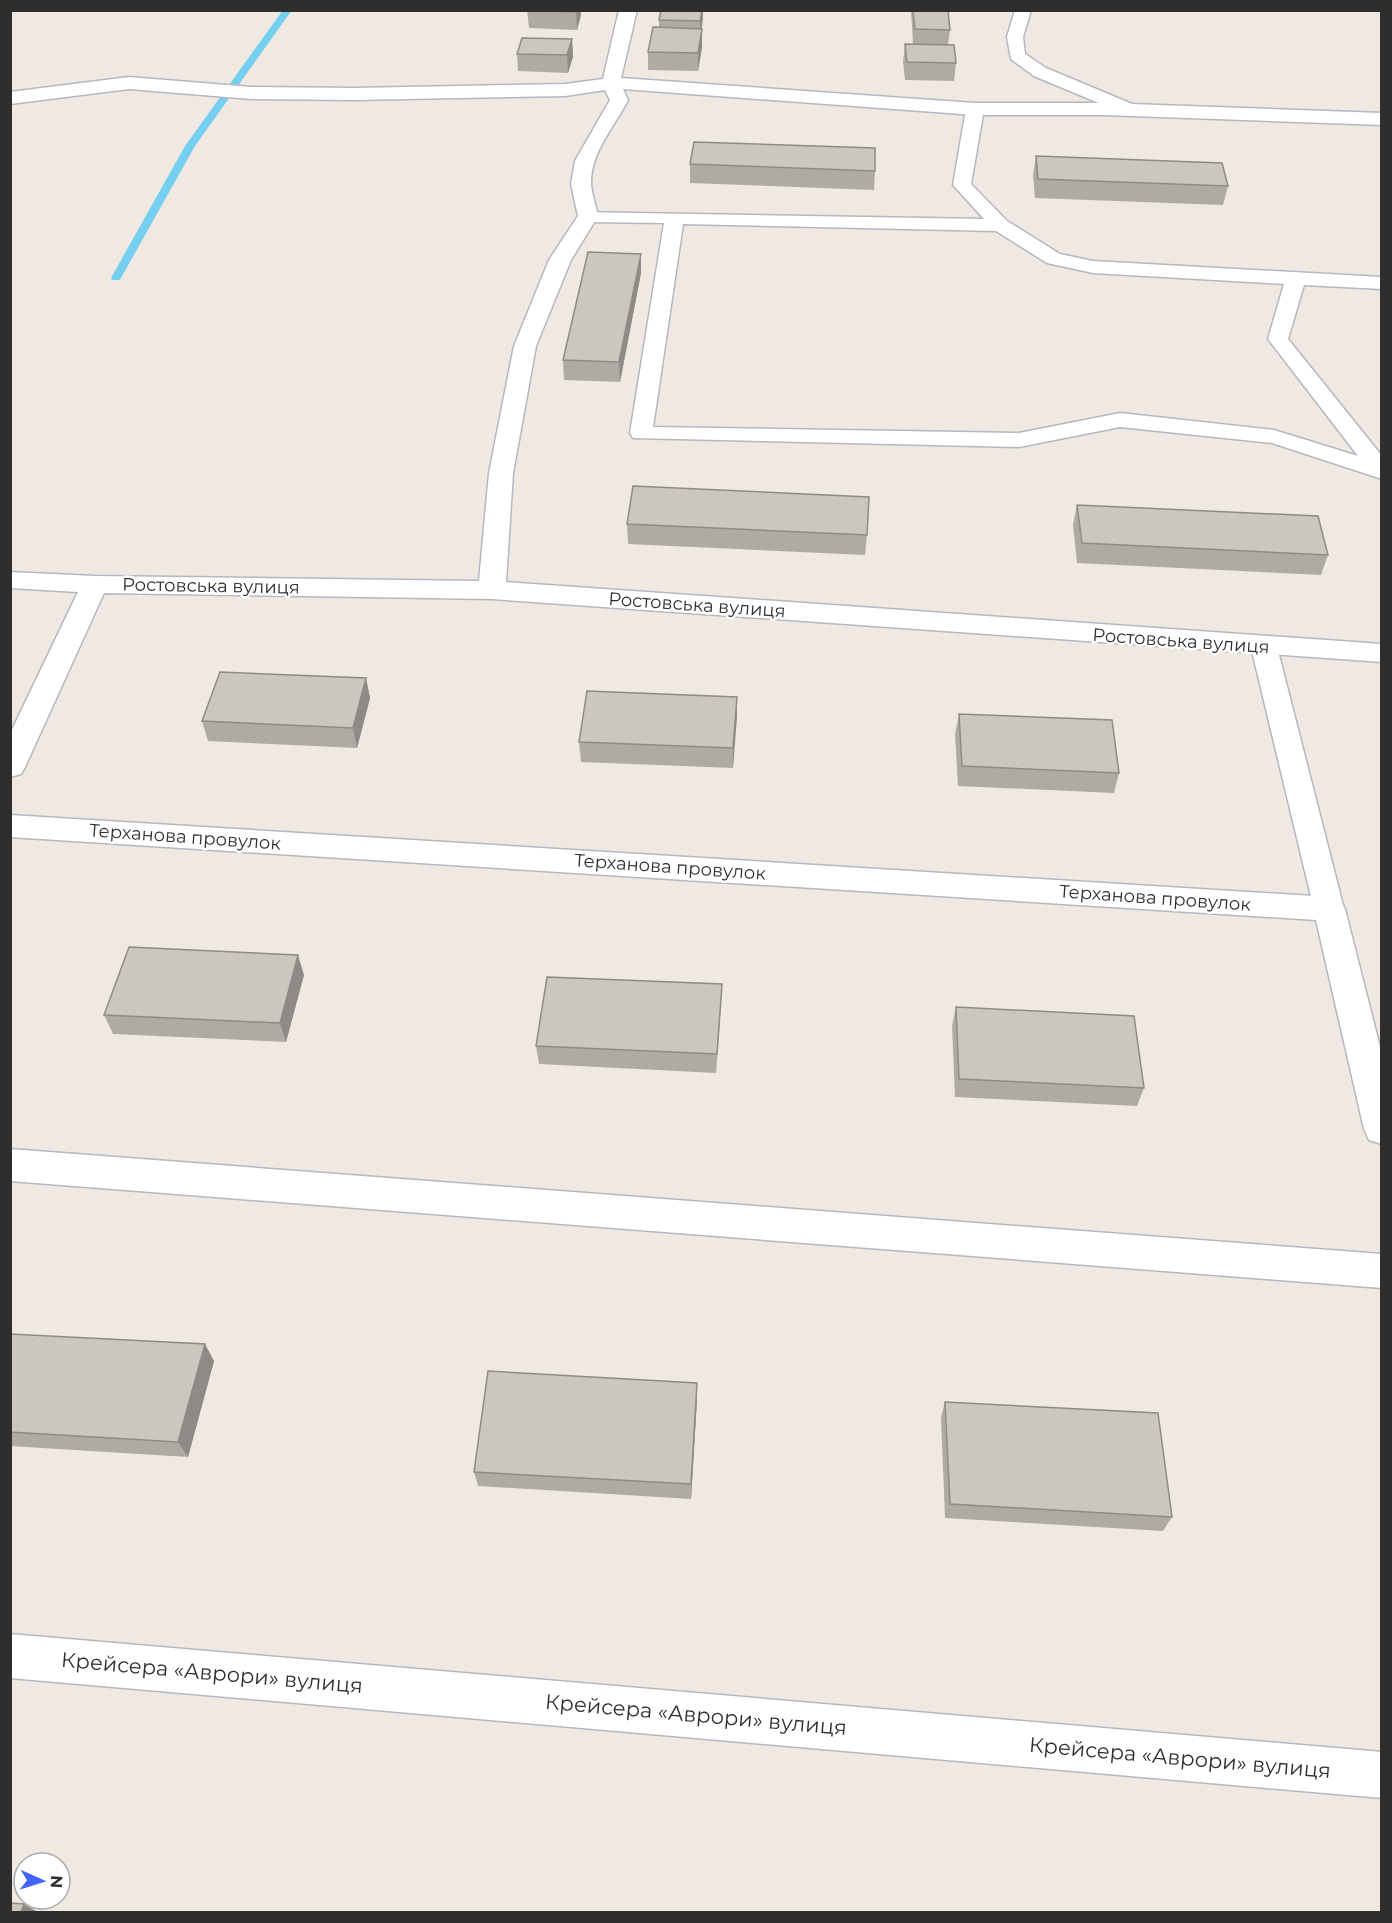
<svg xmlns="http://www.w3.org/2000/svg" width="1392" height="1923" viewBox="0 0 1392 1923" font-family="Montserrat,sans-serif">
<rect width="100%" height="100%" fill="#efe9e1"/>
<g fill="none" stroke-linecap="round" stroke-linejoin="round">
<path fill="#75cff0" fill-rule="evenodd" d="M283 10H292L195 146 121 278 120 280H112L111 278 185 146Z"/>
<g stroke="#b4b7c1" stroke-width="3">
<path id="lane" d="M1015 10H1031L1023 37 1025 54 1046 68 1137 106 1140 110 1137 114H1125L1034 76 1011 59 1007 37Z
M975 104 981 105 984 109 971 184 1007 221 1060 254 1093 261 1382 277V289L1304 285 1288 339 1382 456V479L1272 443 1120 427 1019 447 633 438 630 433 664 223 588 222 581 220 579 216 581 212 984 219 953 185 966 109 969 105ZM683 224 996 231 1047 263 1093 273 1284 284 1268 339 1358 456 1274 430 1120 413 1019 433 653 427Z
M1264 639 1273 641 1277 647 1344 909 1339 917 1329 920 1319 917 1314 909 1251 647 1255 641Z"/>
</g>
<g stroke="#b4b7c1" stroke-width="3">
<path id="street" d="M619 10H637L621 78 975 103H1103L1382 113V125L1103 115H975L623 89 628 100C615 126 590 153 591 184 592 195 596 206 598 216L571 260 536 346 513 473 506 582 1382 644V662L492 599 104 593 25 767 21 774 10 777V734L78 592 10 588V572L95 576 479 581 489 473 514 346 549 260 578 216 571 184 575 161 610 100 605 90 565 96 354 100 251 99 129 89 10 104V92L129 77 251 87 354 88 565 84 603 79Z
M10 815 1329 897 1340 900 1345 909 1382 1055V1144L1369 1140 1364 1129 1316 920 10 837Z
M10 1149 1382 1254V1288L10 1181Z
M10 1634 1382 1752V1798L10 1678Z"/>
</g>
<use href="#lane" fill="#fff" fill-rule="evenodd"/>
<use href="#street" fill="#fff" fill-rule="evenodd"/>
</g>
<path fill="#afaba4" d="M527 10H580L581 15 577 30 529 28Z
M661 10H703L702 29V47L698 71 648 70V52L659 28V20Z
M911 10H947L950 30 948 45 956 63 954 81 905 80 903 62 905 44H913Z
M572 39 573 57 568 73 518 71 517 54Z
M1036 156 1228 186 1223 205 1035 198 1033 175Z
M690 164 875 171 874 190 690 183Z
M641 273 620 382 564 380 563 360Z
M1077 505 1328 555 1321 575 1077 563 1073 525Z
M627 524 867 535 865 555 628 544Z
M366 678 370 698 357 748 208 741 202 721Z
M737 697 733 768 581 762 579 742Z
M959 714 1119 773 1114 793 958 786 955 734Z
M304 975 286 1042 113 1034 104 1015Z
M721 1003 716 1073 539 1064 536 1046Z
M956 1007 1144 1088 1137 1106 955 1097 952 1026Z
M10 1334 214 1361 188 1457 10 1446Z
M697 1399 691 1499 478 1486 474 1472Z
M945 1402 1172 1517 1163 1531 945 1518 941 1417Z"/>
<path fill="#8e8b86" d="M576 10H580L581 15 577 30Z
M702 10H703V18L700 38V21Z
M702 29V47L698 71V53Z
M572 39 573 57 568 73 567 55Z
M641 254V273L620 382 619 362Z
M366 678 370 698 357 748 353 728Z
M737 697V717L733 768V748Z
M298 955 304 975 286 1042 280 1023Z
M722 984 721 1003 716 1073 717 1054Z
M205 1344 214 1361 188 1457 178 1442Z
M697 1383V1399L691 1499V1484Z
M24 1904 38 1912H21Z"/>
<path fill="#cbc7bf" stroke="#8e8b86" stroke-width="1.5" d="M527 10H576V12Z
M661 10H702L700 21 659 20Z
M913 11H948L950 30 915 29Z
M653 27 702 29 698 53 648 52Z
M522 38 572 39 567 55 517 54Z
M905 44 954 45 956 63 907 62Z
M694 142 875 148V171L690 164Z
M1036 156 1222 163 1228 186 1038 179Z
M588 252 641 254 619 362 563 360Z
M633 486 869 497 867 535 627 524Z
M1077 505 1318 516 1328 555 1082 543Z
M220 672 366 678 353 728 202 721Z
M587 691 737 697 733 748 579 742Z
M959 714 1112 720 1119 773 962 766Z
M129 947 298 955 280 1023 104 1015Z
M547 977 722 984 717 1054 536 1046Z
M956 1007 1134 1016 1144 1088 959 1079Z
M10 1334 205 1344 178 1442 10 1432Z
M488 1371 697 1383 691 1484 474 1472Z
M945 1402 1158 1413 1172 1517 950 1504Z
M10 1903 24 1904 21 1912H10Z"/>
<g text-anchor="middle" stroke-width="5" stroke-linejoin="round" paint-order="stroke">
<g font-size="18" fill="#2e2e2e" stroke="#fff">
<text transform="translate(211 586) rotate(1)" y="6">Ростовська вулиця</text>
<text transform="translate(697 605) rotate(4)" y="6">Ростовська вулиця</text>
<text transform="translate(1181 641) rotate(4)" y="6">Ростовська вулиця</text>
<text transform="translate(185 837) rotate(4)" y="6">Терханова провулок</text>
<text transform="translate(670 867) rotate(4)" y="6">Терханова провулок</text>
<text transform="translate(1155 898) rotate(4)" y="6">Терханова провулок</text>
</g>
<g font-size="21" fill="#2e2e2e" stroke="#fff">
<text transform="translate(212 1673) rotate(5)" y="7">Крейсера «Аврори» вулиця</text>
<text transform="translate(696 1715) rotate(5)" y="7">Крейсера «Аврори» вулиця</text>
<text transform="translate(1180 1758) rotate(5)" y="7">Крейсера «Аврори» вулиця</text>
</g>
</g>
<rect width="1392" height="1923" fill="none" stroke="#2e2e2e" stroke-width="24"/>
<g transform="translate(42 1881) rotate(93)"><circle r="28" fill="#ffffff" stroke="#ababab" stroke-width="1.5"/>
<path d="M0-4.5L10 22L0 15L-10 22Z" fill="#4264fb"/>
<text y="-9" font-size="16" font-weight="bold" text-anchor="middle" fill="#2e2e2e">N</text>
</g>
</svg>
